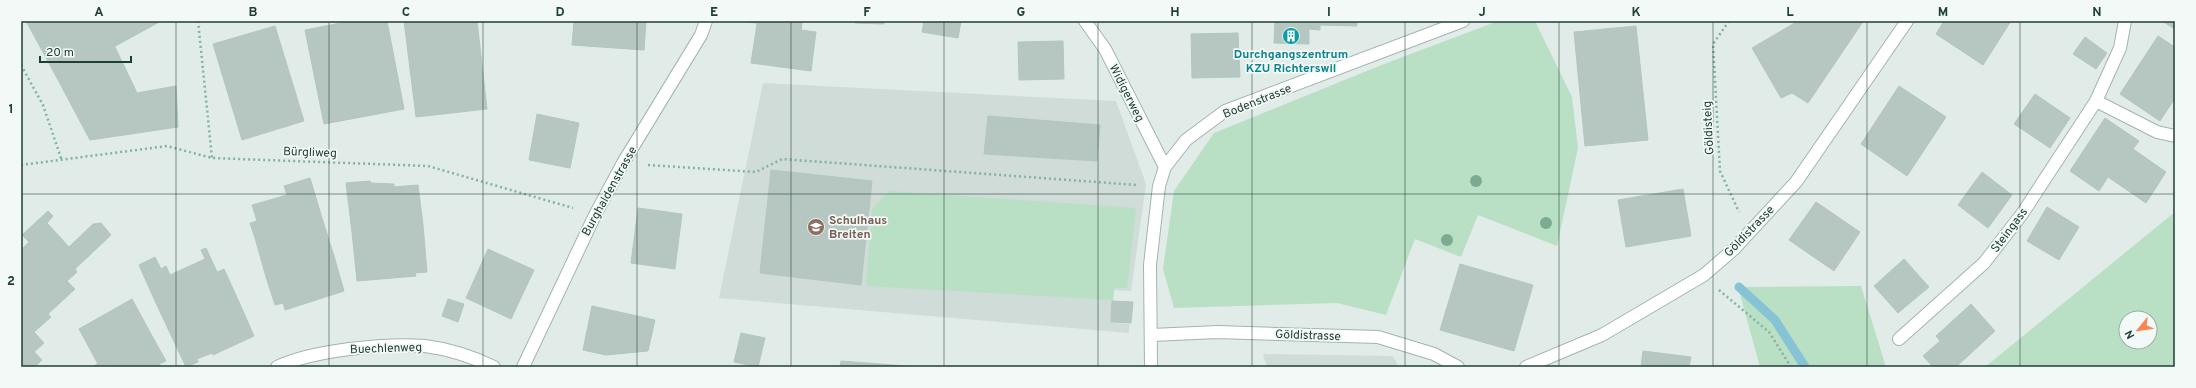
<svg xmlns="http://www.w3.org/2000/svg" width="2196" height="388" viewBox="0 0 2196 388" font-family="Overpass,sans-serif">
<rect width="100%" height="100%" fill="#e1ece8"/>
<path fill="#cfdcd7" d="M763 83 1116 101 1146 184 1131 291 1114 290 1112 323 1129 324V333L719 298Z
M1263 354 1393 356 1399 367H1267Z"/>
<path fill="#b9dfc5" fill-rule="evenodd" d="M1498 21H1535L1572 97 1578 148 1557 246 1478 215 1461 257 1415 239 1386 315 1337 303 1174 308 1163 269 1174 191 1214 133 1379 66Z
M889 191 1136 208 1127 288H1114L1113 300 866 286 872 209Z
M2175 212V367H1985ZM2126 318H2150V342H2126Z
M1861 286 1886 367H1760L1738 287Z"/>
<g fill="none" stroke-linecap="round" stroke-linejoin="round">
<path stroke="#86c3d4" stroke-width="9" d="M1739 287 1775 320 1805 367"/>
</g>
<path fill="#b6c7c1" stroke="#b3c6c0" d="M26 21H161L57 78Z
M351 21H387L404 109 324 124 305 30Z
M404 21H477L487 109 416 117Z
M574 21H646L644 50 572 45Z
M742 21H802L801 30Z
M855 21H884V24L855 23Z
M924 21H961L958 38 922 32Z
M1275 21H1357V26L1320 25V30L1309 29V44L1274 43Z
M1798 21H1861L1862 23 1808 103 1792 93 1781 98 1752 48Z
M1944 21H2011L1983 65 1936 34Z
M2162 21H2175V29Z
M757 24 816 32 811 71 751 63Z
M275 26 304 121 242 140 213 44Z
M1636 26 1648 140 1585 146 1574 32Z
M1238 33 1240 77 1192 78 1191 34Z
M2158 36 2175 47V98L2160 121 2120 94Z
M2085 37 2107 53 2096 69 2073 54Z
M1063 41 1064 79 1019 80 1018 42Z
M115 47 137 93 176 86 178 127 90 140 57 78Z
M1899 86 1946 117 1907 176 1861 144Z
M2035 94 2070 118 2050 148 2014 124Z
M537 114 579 123 570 168 529 160Z
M988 116 1100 125 1097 161 984 154Z
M2105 118 2139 141 2133 149 2166 172 2146 203 2108 177 2099 191 2070 171Z
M771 170 872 181 861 285 760 273Z
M1982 172 2012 195 1988 228 1958 205Z
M310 178 322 218 255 238 250 223 257 221 252 205 287 195 284 186Z
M370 181 371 183 394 184V187L418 185 423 225 352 232 346 183Z
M1683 189 1691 236 1626 247 1618 200Z
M1816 202 1860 232 1834 271 1789 240Z
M2047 207 2079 227 2059 260 2027 241Z
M638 208 682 214 675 269 631 263Z
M48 211 53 216 47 223 69 247 93 224 101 223 111 235 75 269 77 272 67 281 75 289 48 314 39 304 28 314 21 306V250L29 242 22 235Z
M322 218 334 256 266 277 255 238Z
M423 225 427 272 415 273 416 276 357 281 352 232Z
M206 248 217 272 155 301 139 265 155 257 161 269 166 266 170 275 205 259 201 250Z
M488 249 534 270 511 319 466 298Z
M334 256 344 291 285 310 283 303 275 305 266 277Z
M1904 259 1929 287 1898 313 1874 286Z
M1460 264 1533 285 1514 351 1440 330Z
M224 269 239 302 170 333 155 301Z
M132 299 151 334 98 364 79 329Z
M448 299 464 304 458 322 442 316Z
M1112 301 1133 302 1131 323 1111 322Z
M239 302 254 336 213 355 212 353 197 359 198 362 186 367 170 333Z
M39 304 51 317 34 332 44 343 34 352 21 338V306L28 314Z
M1971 304 1995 331 1956 367H1933L1923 356 1940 341 1936 336Z
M592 306 655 320 648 351 606 355 583 350Z
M741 333 765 338 758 367 734 362Z
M151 334 166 361 159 364 161 367H92Z
M21 338 42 360 35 367H21Z
M1643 351 1691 357 1689 367H1641Z
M841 361 906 366 840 367Z"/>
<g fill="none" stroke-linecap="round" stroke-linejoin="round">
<g stroke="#a3b4b0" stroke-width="14">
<path id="minor" d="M1085 21 1105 49 1165 167
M2096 101 2157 132 2175 136
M1152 335 1217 332 1378 337 1434 354 1458 367
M1899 339 1984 263 2022 214 2096 101 2120 48 2125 21
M277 367C313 350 385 343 425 346 449 349 473 357 494 367
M523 367 595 215 623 163 701 35 706 21
M1151 367 1150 265 1159 186 1165 167 1186 140 1225 111 1463 21
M1526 367 1602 335 1704 275 1734 249 1796 182 1907 21"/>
</g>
<path stroke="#80b2a5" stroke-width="2.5" stroke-dasharray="2 3" stroke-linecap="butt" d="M198 21 212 158
M1729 21 1713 44 1720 171 1739 212
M21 65 43 105 62 161
M21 165 167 146 212 158 428 166 573 208
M648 165 756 172 782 159 1137 185
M1719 290 1769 332 1791 367"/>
<use href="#minor" stroke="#fff" stroke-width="12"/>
</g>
<g fill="#7bac92">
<circle cx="1476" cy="181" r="6"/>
<circle cx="1546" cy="223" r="6"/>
<circle cx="1447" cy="240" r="6"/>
</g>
<path fill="none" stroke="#203e38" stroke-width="1" stroke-opacity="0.55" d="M176 21V367M329 21V367M483 21V367M637 21V367M791 21V367M944 21V367M1098 21V367M1252 21V367M1405 21V367M1559 21V367M1713 21V367M1867 21V367M2020 21V367M21 194H2175"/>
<defs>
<g id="building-disc" transform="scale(0.9)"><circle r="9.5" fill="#0f9aa8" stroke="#f2f9f6"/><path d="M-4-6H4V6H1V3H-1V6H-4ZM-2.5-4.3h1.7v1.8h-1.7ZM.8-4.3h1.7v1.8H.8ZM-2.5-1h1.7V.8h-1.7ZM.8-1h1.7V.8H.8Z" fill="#fff"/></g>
<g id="school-disc" transform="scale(0.9)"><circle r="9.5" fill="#8d6e63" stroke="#f2f9f6"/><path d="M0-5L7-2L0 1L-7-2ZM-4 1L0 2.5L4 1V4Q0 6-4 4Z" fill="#fff"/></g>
</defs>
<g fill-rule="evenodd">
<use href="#building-disc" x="1291" y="36"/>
<use href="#school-disc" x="816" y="227"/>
</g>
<g text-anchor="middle" stroke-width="3.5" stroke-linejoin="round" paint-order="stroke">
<g font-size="12" font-weight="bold" fill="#0d838f" stroke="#f2f9f6">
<text x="1291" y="58">Durchgangszentrum<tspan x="1291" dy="14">KZU Richterswil</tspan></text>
</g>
<g font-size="12" fill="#203e38" stroke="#f2f9f6">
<text transform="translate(1127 93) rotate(63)" y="4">Widigerweg</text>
<text transform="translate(1257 101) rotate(-22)" y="4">Bodenstrasse</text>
<text transform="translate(1708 128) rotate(-93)" y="4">Göldisteig</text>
<text transform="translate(310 152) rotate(2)" y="4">Bürgliweg</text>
<text transform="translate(609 191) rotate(-61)" y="4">Burghaldenstrasse</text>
<text transform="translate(2009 230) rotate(-53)" y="4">Steingass</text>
<text transform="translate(1749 231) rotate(-46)" y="4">Göldistrasse</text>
<text transform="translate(1308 335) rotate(2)" y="4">Göldistrasse</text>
<text transform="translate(386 348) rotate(-2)" y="4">Buechlenweg</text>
</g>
<g font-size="12" font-weight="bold" fill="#785e54" stroke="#f2f9f6" text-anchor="start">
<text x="829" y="224">Schulhaus<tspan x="829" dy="14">Breiten</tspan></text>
</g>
</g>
<rect width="2196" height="388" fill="none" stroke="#f2f9f6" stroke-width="44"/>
<g transform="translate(2138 330) rotate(241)"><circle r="19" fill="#f2f9f6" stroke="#9eaeaa"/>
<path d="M0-3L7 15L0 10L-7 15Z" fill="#f98752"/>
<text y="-6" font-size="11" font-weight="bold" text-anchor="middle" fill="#203e38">N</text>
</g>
<path d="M40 56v6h91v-6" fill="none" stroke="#203e38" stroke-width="2"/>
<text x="46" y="56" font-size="12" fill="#203e38" stroke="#f2f9f6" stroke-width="3" paint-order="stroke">20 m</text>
<rect x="22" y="22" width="2152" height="344" fill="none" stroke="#203e38" stroke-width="1.5"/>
<g font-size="13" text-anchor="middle" font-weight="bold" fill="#203e38">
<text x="99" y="16">A</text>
<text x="253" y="16">B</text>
<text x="406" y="16">C</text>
<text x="560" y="16">D</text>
<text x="714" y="16">E</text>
<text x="867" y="16">F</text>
<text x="1021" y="16">G</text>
<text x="1175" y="16">H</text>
<text x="1329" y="16">I</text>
<text x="1482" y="16">J</text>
<text x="1636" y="16">K</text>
<text x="1790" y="16">L</text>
<text x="1943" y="16">M</text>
<text x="2097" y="16">N</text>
<text x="11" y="113">1</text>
<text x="11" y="285">2</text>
</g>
</svg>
